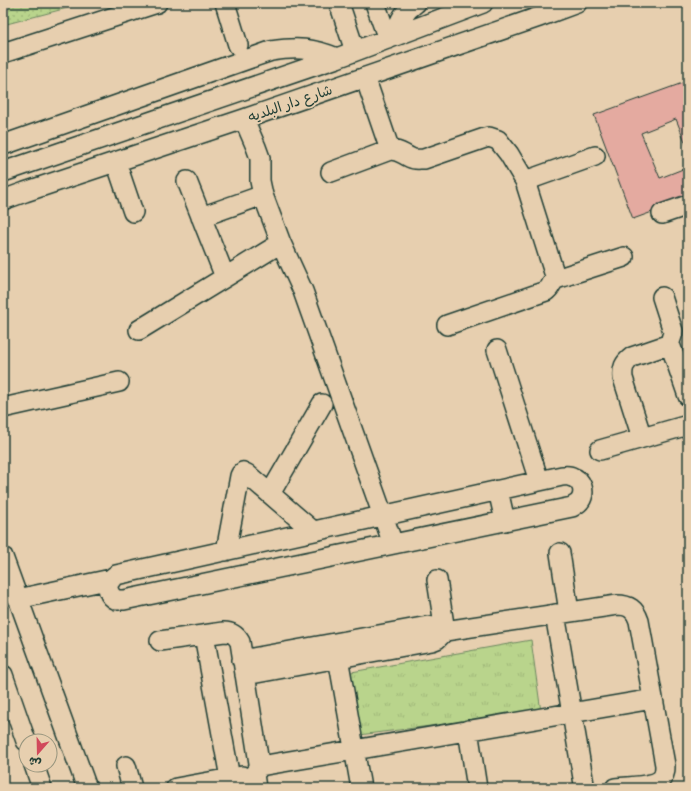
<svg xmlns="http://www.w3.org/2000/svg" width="691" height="791" viewBox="0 0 691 791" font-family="'Balsamiq Sans','Playpen Sans Arabic',sans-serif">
<defs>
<pattern id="grass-dots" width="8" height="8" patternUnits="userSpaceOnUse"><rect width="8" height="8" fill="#b9d48c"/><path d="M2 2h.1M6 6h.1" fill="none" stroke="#9fb779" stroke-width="1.8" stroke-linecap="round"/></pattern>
<pattern id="park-tufts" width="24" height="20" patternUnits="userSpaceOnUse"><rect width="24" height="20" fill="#b9d48c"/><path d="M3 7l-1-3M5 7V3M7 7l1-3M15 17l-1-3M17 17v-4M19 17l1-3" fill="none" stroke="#9fb779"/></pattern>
</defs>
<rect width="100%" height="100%" fill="#e7cfaf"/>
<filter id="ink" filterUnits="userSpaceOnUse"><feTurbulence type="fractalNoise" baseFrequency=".025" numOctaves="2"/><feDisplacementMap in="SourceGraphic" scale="8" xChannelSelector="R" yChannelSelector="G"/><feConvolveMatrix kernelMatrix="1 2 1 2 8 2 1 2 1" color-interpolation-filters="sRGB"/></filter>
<g filter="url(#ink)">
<path fill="url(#grass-dots)" stroke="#6c8860" d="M3 3H86L3 25Z"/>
<path fill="url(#park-tufts)" stroke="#6c8860" d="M531 640 541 712 359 735 346 673Z"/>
<path fill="#e4aaa0" stroke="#1f3d34" d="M688 81V149L676 119 641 133 660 178 688 167V199L633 219 594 115Z"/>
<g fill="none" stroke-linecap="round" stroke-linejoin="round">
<g stroke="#1f3d34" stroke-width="22">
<path id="minor" d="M225 3 238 45
M339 3 355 51
M375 3 388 39
M394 36C400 21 403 12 416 3
M3 53 157 3
M365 77 390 150
M244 119 256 147 260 158V181L263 195 281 243 303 291 393 544
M3 145 271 51C298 47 312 48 337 58
M116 162 133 212
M3 172 337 58 483 3
M331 172 390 150C400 150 402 154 411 158 415 160 419 159 424 159L485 138 489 137 498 140 509 154 525 181 556 279
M187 181 225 277
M525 181 595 156
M3 200 25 192 244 119 539 17 577 3
M662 214 688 205
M201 217 263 195
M662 297 673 331C673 336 670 339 670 344L688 396
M447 325 546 291C551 288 551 282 556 279L624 257
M139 330 281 243
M497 350 539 481
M3 408 119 382
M642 438 623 378C622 368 624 363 632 357L670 344
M600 450 688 425
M562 476C565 476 569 475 572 477 582 480 586 492 580 501 578 504 575 505 572 507L124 600C122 600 118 600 117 600 109 597 105 586 111 580 111 578 115 576 116 575Z
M498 490 505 521
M270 494 322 404
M226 551 240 476 241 474 243 472 247 474 313 531
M560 553 569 612
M3 557 87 788
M437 580 445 631
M18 599 111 579
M555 614 584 784V788
M204 635 230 778
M160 641 224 632C232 632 236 635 240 642L259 763V768L254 774 256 788
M336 646 361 788
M242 660 428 626 440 628 445 631 617 605C629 605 635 609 639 621L665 765C665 770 665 774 662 778 656 786 626 787 615 788
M3 675 26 741
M245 675 432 641 437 639 445 631
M468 730 477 788
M34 765 42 788
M126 766 132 788
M260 766 653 699
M176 788 242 776"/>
</g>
<use href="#minor" stroke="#e7cfaf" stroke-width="19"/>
</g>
</g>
<g text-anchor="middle" stroke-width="3.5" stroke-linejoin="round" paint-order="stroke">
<g font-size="14" fill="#1f3d34" stroke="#e7cfaf">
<text transform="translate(290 103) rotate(-19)" y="5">شارع دار البلديه</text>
</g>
</g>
<rect width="691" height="791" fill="none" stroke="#e7cfaf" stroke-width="16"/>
<rect x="8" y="8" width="675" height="775" fill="none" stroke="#1f3d34" stroke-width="1.5" filter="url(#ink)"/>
<g transform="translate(38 753) rotate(200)"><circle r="19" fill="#e7cfaf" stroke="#97957e"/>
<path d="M0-3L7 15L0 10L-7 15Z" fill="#d1495b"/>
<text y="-6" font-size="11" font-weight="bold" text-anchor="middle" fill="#1f3d34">ش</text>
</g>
</svg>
